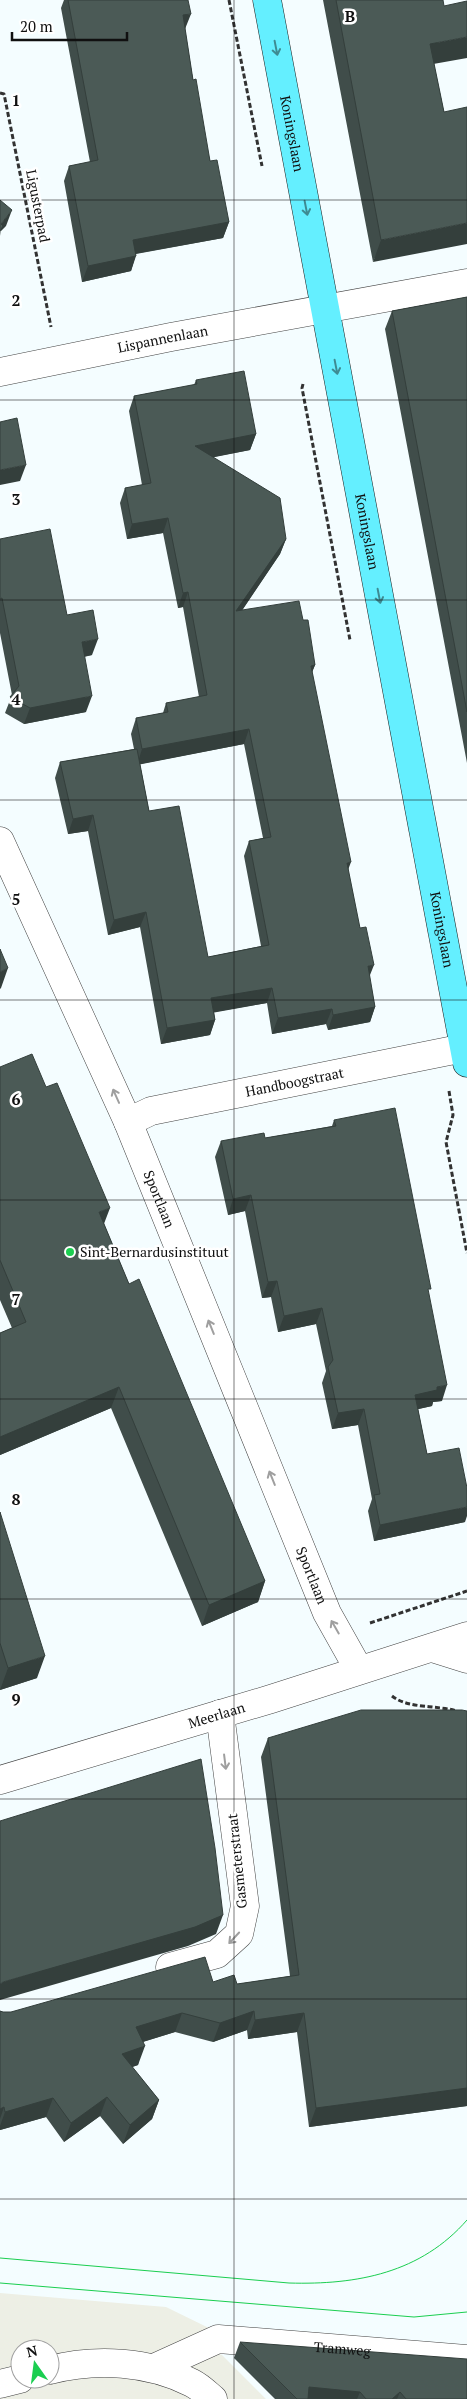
<svg xmlns="http://www.w3.org/2000/svg" width="467" height="2399" viewBox="0 0 467 2399" font-family="'PT Serif',serif">
<rect width="100%" height="100%" fill="#f4fdff"/>
<path fill="#edefe5" fill-rule="evenodd" d="M0 2293 166 2307 211 2329 214 2352 222 2355 266 2399H0ZM20 2349H50V2379H20Z"/>
<g fill="none" stroke-linecap="round" stroke-linejoin="round">
<g stroke="#434343" stroke-width="29">
<g id="minor">
<path id="s1" d="M0 372 171 337 467 283"/>
<path id="s2" d="M0 841 128 1122 327 1613 359 1670"/>
<path id="s3" d="M128 1122 151 1111 464 1048"/>
<path d="M432 1648 467 1659"/>
<path id="s4" d="M0 1780 271 1699 467 1636"/>
<path d="M170 1967 217 1954 239 1934 245 1906 220 1714"/>
<path id="s5" d="M154 2368 218 2339 467 2359"/>
<path d="M50 2370C96 2358 149 2361 192 2383 200 2387 207 2394 213 2399"/>
<path d="M0 2384 20 2379"/>
</g>
</g>
<g stroke="#212121" stroke-width="29">
<g id="major">
<path id="s6" d="M267 0 467 1063"/>
</g>
</g>
<path stroke="#323232" stroke-width="3" stroke-dasharray="5 2.5" stroke-linecap="butt" d="M229 0 262 166
M0 93 4 94 51 327
M303 384 302 388 350 640
M449 1091 453 1115 446 1142 467 1253
M370 1623 467 1591
M392 1696C408 1709 437 1705 457 1711"/>
<use href="#minor" stroke="#fff" stroke-width="28"/>
<use href="#major" stroke="#64efff" stroke-width="28"/>
<path stroke="#1bce50" stroke-width="1" d="M0 2258 289 2283C357 2285 421 2273 467 2220
M0 2283 414 2317 467 2312"/>
</g>
<path fill="#404d4a" fill-rule="evenodd" d="M64 0H188L185 29 193 80 210 161 229 222 223 238 136 254 131 271 82 282 64 181 69 166 90 162 61 8Z
M323 0H443L434 64 444 112 373 262Z
M467 297V763L385 329 392 311Z
M196 380 256 434 250 450 213 457 286 539 280 554 242 610 303 620 315 665 312 672 348 869 375 1007 370 1022 328 1030 326 1024 272 1034 267 1003 214 1012 215 1020 210 1035 161 1044 140 927 108 935 88 831 68 834 55 778 60 762 134 749 131 734 136 718 163 713 166 703 199 697 183 607 178 608 163 533 127 539 120 503 125 488 142 485 129 411 134 396 194 385ZM244 744 263 838 249 841 244 856 261 946 208 957 149 811 140 764Z
M0 539 67 615 92 655 84 657 86 712 24 724 5 713 12 695 0 633Z
M0 1067 104 1224 129 1284 265 1581 258 1602 202 1626 111 1408 0 1455V1333L12 1328 0 1300Z
M334 1120 429 1295 442 1401 433 1402 432 1406 418 1409 427 1454 465 1522 374 1541 368 1511 372 1499 358 1425 332 1429 322 1383 326 1371 316 1324 278 1332 271 1297 262 1298 245 1211 228 1215 215 1157 221 1141 265 1138 332 1126Z
M0 1512 37 1678 0 1690Z
M467 1711V2106L309 2127 297 2032 248 2039 247 2030 213 2042 175 2032 143 2042 138 2065 132 2067 159 2100 152 2119 123 2144 100 2116 64 2142 46 2117 0 2130V2011L3 2012H11L213 1982 237 1984 290 1976 261 1757 268 1738Z
M240 2342 467 2399H275L234 2358Z"/>
<path fill="#343f3c" d="M191 14 185 29 177 31 183 15Z
M467 37V58L422 66 430 44Z
M12 210 6 226 1 231 0 236 1 224Z
M229 222 223 238 128 255 133 240Z
M467 223V244L373 262 381 240Z
M136 256 131 271 82 282 88 266Z
M256 434 250 450 190 462 195 446Z
M26 465 20 481 0 485V470Z
M168 518 163 533 127 539 132 524Z
M286 539 280 554 231 627 236 611Z
M188 592 183 607 178 608 183 593Z
M98 639 92 655 76 658 82 642Z
M315 665 309 680 311 666Z
M92 696 86 712 24 724 30 708Z
M249 729 244 744 137 765 142 749Z
M93 815 88 831 68 834 73 819Z
M351 862 345 878 347 863Z
M146 912 140 927 108 935 114 920Z
M374 965 368 980V966Z
M8 968 1 988 0 989V972Z
M272 988 267 1003 206 1014 211 998Z
M375 1007 370 1022 328 1030 333 1015Z
M332 1009 326 1024 272 1034 278 1018Z
M215 1020 210 1035 161 1044 167 1028Z
M251 1195 245 1211 228 1215 233 1199Z
M110 1208 102 1229 99 1212Z
M277 1281 271 1297 262 1298 268 1282Z
M322 1308 316 1324 278 1332 284 1316Z
M447 1385 442 1401 433 1402 432 1406 410 1411 415 1395 437 1387Z
M119 1387 111 1408 0 1455V1437Z
M364 1409 358 1425 332 1429 338 1413Z
M467 1507V1516L465 1522 374 1541 380 1525Z
M265 1581 258 1602 202 1626 209 1605Z
M45 1656 37 1678 0 1690 8 1668Z
M223 1915 216 1934 188 1946 0 2000V1984L3 1982Z
M254 2011 247 2030 213 2042 220 2023Z
M182 2013 175 2032 129 2046 136 2027Z
M304 2013 297 2032 248 2039 255 2020Z
M145 2046 138 2065 115 2073 122 2054Z
M467 2088V2106L309 2127 316 2108Z
M107 2097 100 2116 64 2142 71 2123Z
M53 2098 46 2117 0 2130V2126L5 2112Z
M159 2100 152 2119 123 2144 130 2125Z
M4 2107 0 2119V2109Z
M309 2387 360 2392 357 2399H305Z
M400 2392 397 2399H392Z"/>
<path fill="#4b5a56" stroke="#343f3c" d="M68 0H188L191 14 183 15 193 80 196 79 210 161 217 160 229 222 133 240 136 256 88 266 69 166 98 160Z
M336 0H443L444 6 467 1V37L430 44 444 112 467 107V223L381 240Z
M0 200 12 210 1 224 3 226 0 231Z
M467 297V712L392 311Z
M244 371 256 434 195 446 280 498 286 539 236 611 299 601 303 620H308L315 665 311 666 351 862 347 863 360 928 366 927 374 965 368 966 375 1007 333 1015 332 1009 278 1018 272 988 211 998 215 1020 167 1028 146 912 114 920 93 815 73 819 60 762 137 749 149 811 179 806 208 957 269 945 249 841 271 837 249 729 142 749 136 718 168 712 166 703 207 695 188 592 183 593 168 518 132 524 125 488 151 483 134 396 197 384 196 380Z
M17 418 26 465 0 470V422Z
M50 529 67 615 93 610 98 639 82 642 92 696 30 708 10 697 19 686 2 598 0 599V539Z
M0 949 8 968 0 972Z
M32 1054 46 1087 57 1083 110 1208 99 1212 129 1284 139 1279 265 1581 209 1605 119 1387 0 1437V1333L26 1322 0 1260V1067Z
M395 1108 431 1289H428L447 1385 437 1387V1390L415 1395 427 1454 459 1448 467 1488V1507L380 1525 374 1495 380 1494 364 1409 338 1413 328 1367 333 1360 322 1308 284 1316 277 1281 268 1282 251 1195 233 1199 221 1141 264 1133 265 1138 336 1126 334 1120Z
M0 1512 45 1656 8 1668 0 1643Z
M361 1710H462L467 1711V2088L316 2108 304 2013 255 2020 254 2011 220 2023 182 2013 136 2027 145 2046 122 2054 159 2100 130 2125 107 2097 71 2123 53 2098 5 2112 4 2107 0 2109V2011L3 2012H11L205 1957 213 1982 234 1975 237 1984 299 1975 268 1738Z
M201 1759 215 1848 223 1915 195 1927 3 1982 0 1984V1821Z
M240 2342 467 2359V2399H406L400 2392 392 2399H366L360 2392 309 2387 308 2399H297Z"/>
<defs><path id="oneway-shaft" d="M-6 0H5M1.5-3L5.5 0L1.5 3" fill="none" stroke-width="1.6" stroke-linecap="round" stroke-linejoin="round" transform="scale(1.25)"/></defs>
<g stroke="#3e8b93">
<use href="#oneway-shaft" transform="translate(276 48) rotate(79)"/>
<use href="#oneway-shaft" transform="translate(306 208) rotate(79)"/>
<use href="#oneway-shaft" transform="translate(336 367) rotate(79)"/>
<use href="#oneway-shaft" transform="translate(379 596) rotate(79)"/>
</g>
<g stroke="#9f9f9f">
<use href="#oneway-shaft" transform="translate(116 1096) rotate(-114)"/>
<use href="#oneway-shaft" transform="translate(211 1327) rotate(-112)"/>
<use href="#oneway-shaft" transform="translate(272 1478) rotate(-112)"/>
<use href="#oneway-shaft" transform="translate(335 1627) rotate(-120)"/>
<use href="#oneway-shaft" transform="translate(225 1762) rotate(83)"/>
<use href="#oneway-shaft" transform="translate(234 1938) rotate(133)"/>
</g>
<path fill="none" stroke="#101010" stroke-width="1" stroke-opacity="0.55" d="M234 0V2399M0 200H467M0 400H467M0 600H467M0 800H467M0 1000H467M0 1200H467M0 1399H467M0 1599H467M0 1799H467M0 1999H467M0 2199H467"/>
<circle fill="#1bce50" stroke="#fff" stroke-width="2" cx="70" cy="1252" r="5"/>
<g text-anchor="middle" stroke-width="5" stroke-linejoin="round" paint-order="stroke">
<g font-size="14" fill="#101010" stroke="#fff">
<text dy="5" stroke="none"><textPath href="#s6" startOffset="136">Koningslaan</textPath></text>
<text transform="translate(38 206) rotate(79)" y="5">Ligusterpad</text>
<text dy="5" stroke="none"><textPath href="#s1" startOffset="166">Lispannenlaan</textPath></text>
<text dy="5" stroke="none"><textPath href="#s6" startOffset="541">Koningslaan</textPath></text>
<text dy="5" stroke="none"><textPath href="#s6" startOffset="946">Koningslaan</textPath></text>
<text dy="5" stroke="none"><textPath href="#s3" startOffset="172">Handboogstraat</textPath></text>
<text dy="5" stroke="none"><textPath href="#s2" startOffset="392">Sportlaan</textPath></text>
<text dy="5" stroke="none"><textPath href="#s2" startOffset="798">Sportlaan</textPath></text>
<text dy="5" stroke="none"><textPath href="#s4" startOffset="226">Meerlaan</textPath></text>
<text transform="translate(237 1861) rotate(-96)" y="5">Gasmeterstraat</text>
<text dy="5" stroke="none"><textPath href="#s5" startOffset="195">Tramweg</textPath></text>
</g>
<g font-size="14" fill="#101010" stroke="#fff" text-anchor="start">
<text x="80" y="1257">Sint-Bernardusinstituut</text>
</g>
</g>
<g font-size="16" text-anchor="middle" font-weight="bold" fill="#101010" stroke="#fff" stroke-width="5" stroke-linejoin="round" paint-order="stroke">
<text x="350" y="22">B</text>
<text x="16" y="106">1</text>
<text x="16" y="306">2</text>
<text x="16" y="505">3</text>
<text x="16" y="705">4</text>
<text x="16" y="905">5</text>
<text x="16" y="1105">6</text>
<text x="16" y="1305">7</text>
<text x="16" y="1505">8</text>
<text x="16" y="1705">9</text>
</g>
<g transform="translate(35 2364) rotate(346)"><circle r="24" fill="#ffffff" stroke="#9f9f9f"/>
<path d="M0-4L9 19L0 12L-9 19Z" fill="#1bce50"/>
<text y="-8" font-size="14" font-weight="bold" text-anchor="middle" fill="#101010">N</text>
</g>
<path d="M12 32v8h115v-8" fill="none" stroke="#101010" stroke-width="2.5"/>
<text x="20" y="32" font-size="15" fill="#101010" stroke="#ffffff" stroke-width="4" paint-order="stroke">20 m</text>
</svg>
